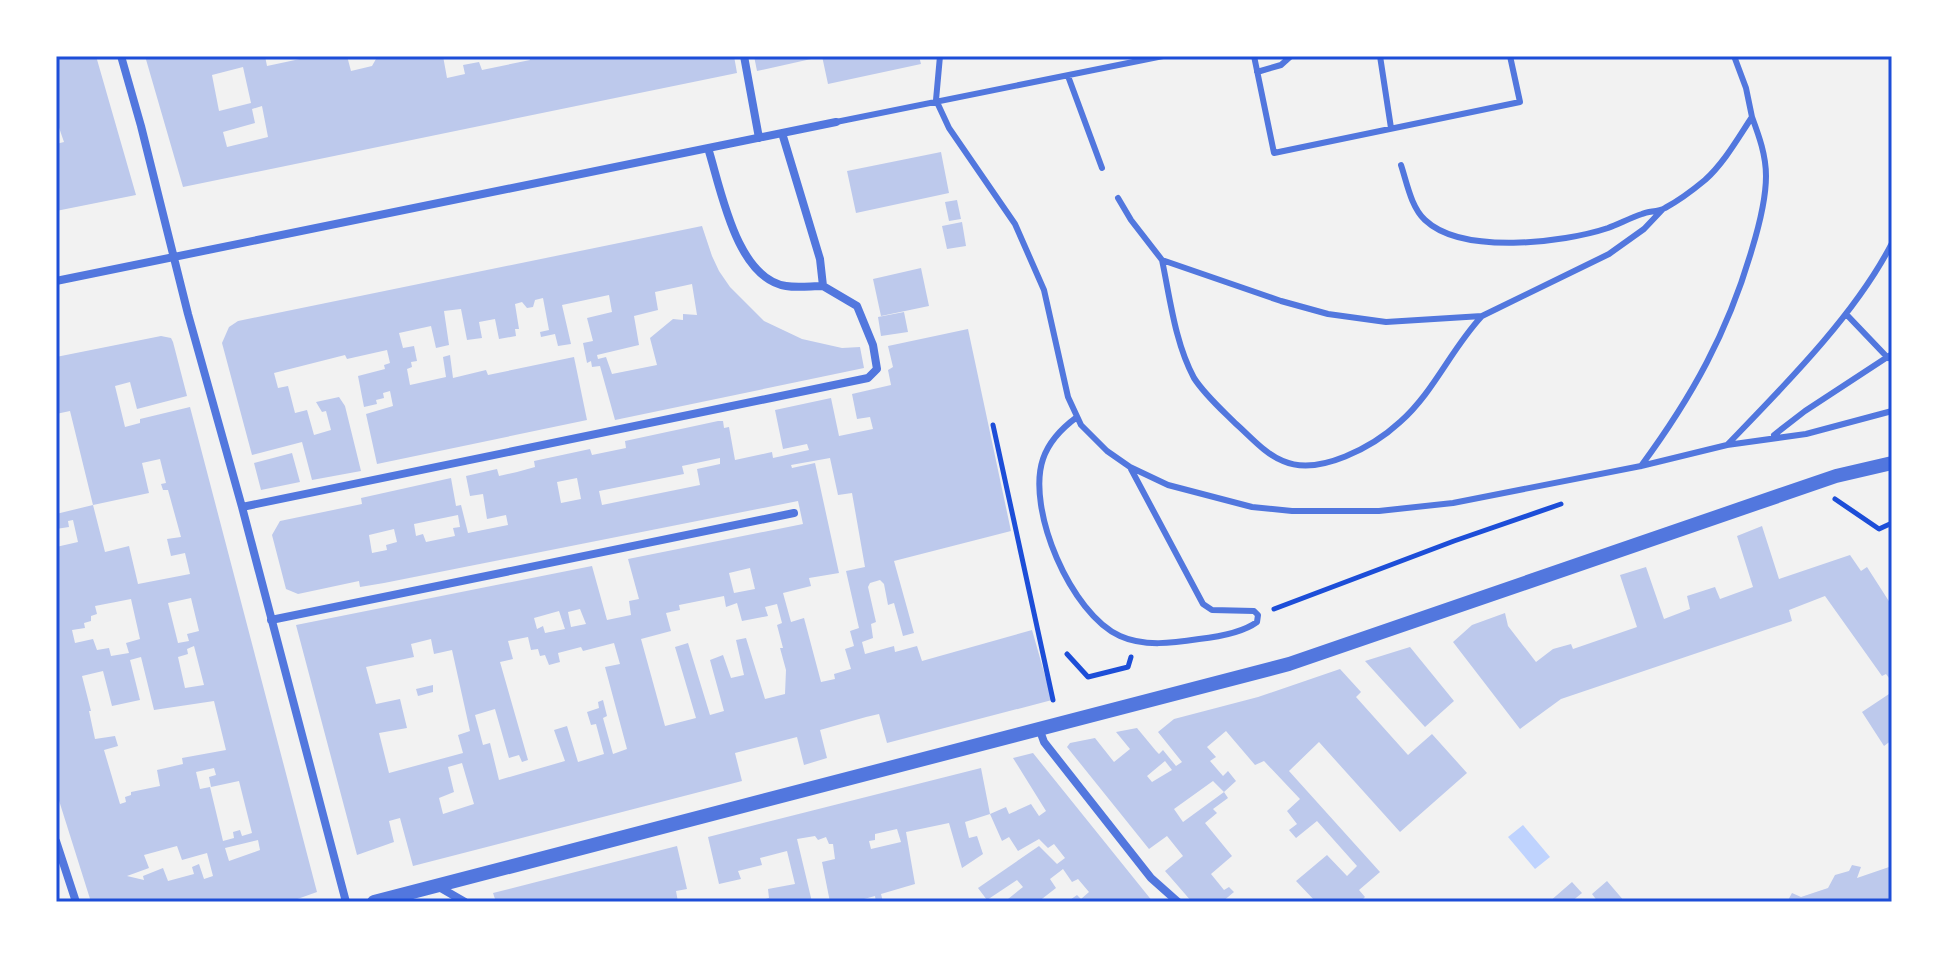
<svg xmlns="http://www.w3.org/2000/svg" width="1948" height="958" viewBox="0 0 1948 958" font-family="'Asap Condensed',sans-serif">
<rect width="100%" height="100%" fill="#f2f2f2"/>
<path fill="#bfd3fe" d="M1523 825 1550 857 1535 869 1508 837Z"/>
<path fill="#bdc9ec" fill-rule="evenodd" d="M56 56H96L136 195 56 211V144L64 142 56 119Z
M145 56H265L267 66 314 56H347L351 71 372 66 376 59 392 56H443L447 78 465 74 463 65 479 62 482 70 530 60 529 56H734L737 73 183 187ZM243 67 251 103 219 111 212 75ZM262 106 268 137 227 147 223 132 255 123 252 109Z
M754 56H819L820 57 757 71Z
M822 56H919L921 64 828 84Z
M941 152 949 193 856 213 847 171Z
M957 200 961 219 949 221 945 202Z
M962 222 966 246 947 249 942 226Z
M702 226 712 256 719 271 730 287 764 321 802 339 842 348 860 347 864 368 615 420 600 366 592 367 591 361 587 363 583 343 593 341 587 318 612 312 609 295 562 305 571 344 558 346 555 334 541 337 540 332 549 330 543 298 535 300 533 307 527 308 522 302 515 304 519 329H515L516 336 499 339 495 319 479 322 482 338 467 340 461 309 444 311 449 345 436 348 431 326 399 333 403 348 414 346 417 361 411 362 412 367 407 369 410 385 446 377 443 357 450 355 453 378 486 370 488 375 574 357 587 420 377 464 366 414 393 406 390 391 383 393 384 398 376 400 377 404 364 407 358 376 385 369 384 365 390 363 387 350 347 359 345 355 274 373 278 388 288 386 295 413 307 410 314 435 331 430 326 411 322 412 316 402 339 397 345 406 361 471 312 480 302 442 252 455 222 343 229 327 238 321ZM692 284 697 315 683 314V320L673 319 650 338 657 365 612 374 606 357 598 359 597 355 639 345 634 316 658 310 655 292Z
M921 268 929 306 881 316 873 279Z
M904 312 908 332 881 336 878 317Z
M968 329 1011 531 894 561 914 633 903 636 894 603 888 605 884 584 880 580 870 583 868 587 876 622 871 624 873 638 862 642 865 654 894 646 895 652 917 646 922 661 1032 630 1052 700 887 743 879 714 866 717 820 730 827 758 804 765 797 737 735 753 742 781 413 866 400 818 389 821 394 842 357 855 296 625 592 566 607 620 631 615 629 601 639 599 628 559 803 524 798 501 384 583 360 587 359 581 298 594 286 589 272 535 280 521 362 504 361 498 451 478 456 506 461 505 468 533 508 525 506 515 487 519 483 494 470 496 466 476 497 469 499 476 517 472 535 467 534 461 590 449 592 455 626 448 625 441 718 421H723L724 428 729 427 735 460 772 452 773 458 809 450 807 444 783 449 775 410 831 398 839 436 873 429 870 417 857 419 852 394 891 385 888 370 893 367 888 346ZM720 458V464L697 469 700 485 602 505 599 491 684 474 682 466ZM830 458 838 495 852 493 865 567 846 571 859 628 850 631 854 646 845 649 851 669 834 674 835 679 821 682 804 618 791 622 783 593 811 586 809 578 839 573 815 463 792 468 791 465ZM577 478 581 499 561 503 557 482ZM458 515 460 527 453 528 455 536 426 542 423 534 416 536 414 524ZM394 529 397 542 386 545 387 550 372 553 369 535ZM750 568 755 589 734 593 729 573ZM724 596 726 607 737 603 742 621 768 616 765 607 777 604 782 623 777 625 783 648H780L786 670 785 694 765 699 746 638 736 640 744 675 731 678 723 655 710 660 724 711 710 715 688 643 675 647 696 718 665 726 641 639 671 631 666 613 680 610 679 605ZM580 609 586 624 571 627 568 612ZM559 611 565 629 545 633 543 626 537 629 534 618ZM528 637 531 650 538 649 540 656 545 655 549 665 560 662 558 653 581 647 583 651 614 643 620 664 605 667 627 749 613 754 603 718 607 716 603 700 598 702 599 708 587 712 591 725 596 724 604 754 578 762 567 726 554 730 565 761 499 780 490 743 483 745 475 715 495 709 509 758 519 755 522 762 528 760 500 662 513 659 508 641ZM431 639 434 654 452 650 470 731 458 735 463 753 389 773 379 733 407 728 400 699 376 704 366 667 414 657 411 644ZM462 763 474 804 443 814 439 798 454 792 448 767Z
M161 336 171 338 173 342 187 396 137 409 130 382 115 386 125 427 140 423V419L190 407 317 892 289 902H91L56 791V547L78 542 73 520 68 521 69 527 56 529V514L93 505 70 411 56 414V357ZM160 459 166 483 161 484 163 490H168L181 537 167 539 171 556 185 553 190 574 138 584 129 546 105 552 93 505 149 493 142 463ZM191 598 199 631 187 634 189 641 178 643 168 603ZM131 599 140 639 126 643 129 653 111 656 109 648 97 650 93 639 75 643 72 630 85 628 84 623 91 621V616L97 614 95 606ZM194 646 204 685 185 688 178 657 188 654 187 649ZM141 657 154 710 214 701 226 750 182 758 183 764 157 770 160 786 131 792V795L125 797 126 802 120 804 104 750 118 746 115 736 95 739 89 711H91L82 676 103 671 112 706 140 700 130 660ZM214 768 216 775 209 777 211 787 239 781 252 833 242 836 240 830 233 832 234 838 223 841 210 787 200 789 196 772ZM258 840 260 850 229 861 225 848ZM177 846 182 860 207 853 213 876 204 879 199 864 192 867 194 874 168 881 163 868 143 876 144 880 127 876 149 868 144 855Z
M292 453 300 482 261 490 254 463Z
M1762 526 1779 579 1850 555 1861 571 1867 567 1892 606V682L1886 674 1882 676 1825 596 1789 610 1792 621 1561 699 1520 729 1453 642 1472 625 1505 613 1508 626 1536 662 1553 649 1571 644 1573 649 1637 627 1620 575 1646 567 1664 619 1690 609 1687 596 1715 587 1720 599 1753 587 1737 536Z
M1410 647 1454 701 1425 727 1365 661Z
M1340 669 1361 692 1356 697 1408 755 1432 734 1467 773 1400 832 1319 742 1289 771 1380 872 1359 890 1365 897 1360 902H1316L1296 881 1327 855 1347 876 1357 866 1317 821 1296 838 1289 830 1297 824 1287 811 1300 799 1264 761 1255 765 1226 731 1207 747 1216 757 1210 761 1223 776 1228 771 1236 781 1224 792 1213 781 1174 809 1183 822 1224 792 1228 798 1213 809 1217 813 1205 823 1232 856 1211 874 1224 890 1229 887 1234 892 1222 902H1192L1165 871 1183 856 1167 836 1149 849 1067 747 1070 743 1095 738 1114 762 1130 749 1116 732 1137 728 1156 751 1159 754 1163 750 1176 766 1182 762 1158 732 1174 719 1258 697ZM1165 761 1172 770 1152 782 1147 776Z
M433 685V692L418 696 416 689Z
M1892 692V740L1884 746 1862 712Z
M1033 753 1153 902H1067L1077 895 1081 899 1089 892 1078 879 1072 882 1063 869 1050 879 1056 888 1038 902H1010L1008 899 1023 887 1017 880 987 900 978 888 1039 846 1057 864 1065 858 1054 844 1048 848 1039 839 1018 851 1009 837 1002 841 990 814 965 822 969 838 977 836 983 854 962 868 949 823 906 832 915 884 881 894 883 902H876L875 896 853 902H830L822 862 835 859 833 844H829L826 837 818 840 815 836 797 839 812 902H755L769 898 768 889 795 884 787 851 760 858 762 865 738 871 741 879 719 884 708 837 981 768 990 814 1006 807 1009 814 1031 804 1039 816 1046 811 1013 758ZM897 829 901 842 871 849 869 841 875 840V834Z
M677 846 687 889 676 891 678 902H602L601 899 588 902H496L493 893Z
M1852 865 1861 867 1857 878 1892 866V902H1787L1792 893 1801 897 1828 888 1835 875 1849 871Z
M1607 881 1625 902H1598L1592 894Z
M1572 882 1582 893 1571 902H1549Z"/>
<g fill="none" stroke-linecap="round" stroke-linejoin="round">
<path stroke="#1d4ed8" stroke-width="5" d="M993 425 1053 700
M1835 499 1879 529 1892 523
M1274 609 1454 541 1561 504
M1067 654 1088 677 1128 667 1131 657"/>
<path stroke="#5277de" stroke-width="6" d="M940 56 936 100 949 128 1015 224 1044 290 1068 397 1081 425 1107 451 1130 467 1168 485 1252 507 1292 511H1379L1453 503 1641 466 1727 445 1806 434 1892 411
M1254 56 1274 153 1520 102 1510 56
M1380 56 1391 128
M1257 72 1281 65 1291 56
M1068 76 1102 168
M836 122 1163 56
M1401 165C1407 183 1411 207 1425 220 1462 255 1563 243 1608 228 1619 224 1630 218 1642 214 1649 211 1658 212 1665 208 1678 201 1693 190 1705 180 1724 163 1738 138 1752 117L1746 88 1734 56
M1118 198 1131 220 1162 260 1281 301 1328 314 1386 322 1482 316 1609 254 1644 229 1662 210
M1162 260C1170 298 1175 343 1194 378 1205 395 1221 409 1235 423 1250 436 1265 454 1283 461 1319 477 1374 446 1400 422 1434 392 1451 349 1482 316
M1846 314 1888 358
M1077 417C1062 428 1049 441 1043 459 1026 509 1071 614 1120 636 1144 647 1173 643 1199 639 1217 637 1242 633 1257 622L1258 615 1254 611 1212 610 1203 604 1131 469
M1774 435 1805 411 1892 354
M1728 444C1784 386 1856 314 1892 243
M1641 466C1692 397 1728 332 1752 249 1759 226 1766 200 1766 176 1766 155 1759 136 1752 117"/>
<path stroke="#5277de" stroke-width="8" d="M121 56 141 126 188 314 242 507 346 902
M744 56 759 138
M708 148C721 189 736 278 786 286 798 288 811 286 823 286L820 259 782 133
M56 281 836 122
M242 507 868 378 877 369 873 345 857 306 823 286
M271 620 794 513
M1039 728 1044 742 1151 878 1178 902
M56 841 76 902
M439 887 465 902"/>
<path stroke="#5277de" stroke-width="14" d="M374 902 1289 664 1836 476 1892 463"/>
</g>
<rect width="1948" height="958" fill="none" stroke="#ffffff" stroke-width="116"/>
<rect x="58" y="58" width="1832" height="842" fill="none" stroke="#1d4ed8" stroke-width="3"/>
</svg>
